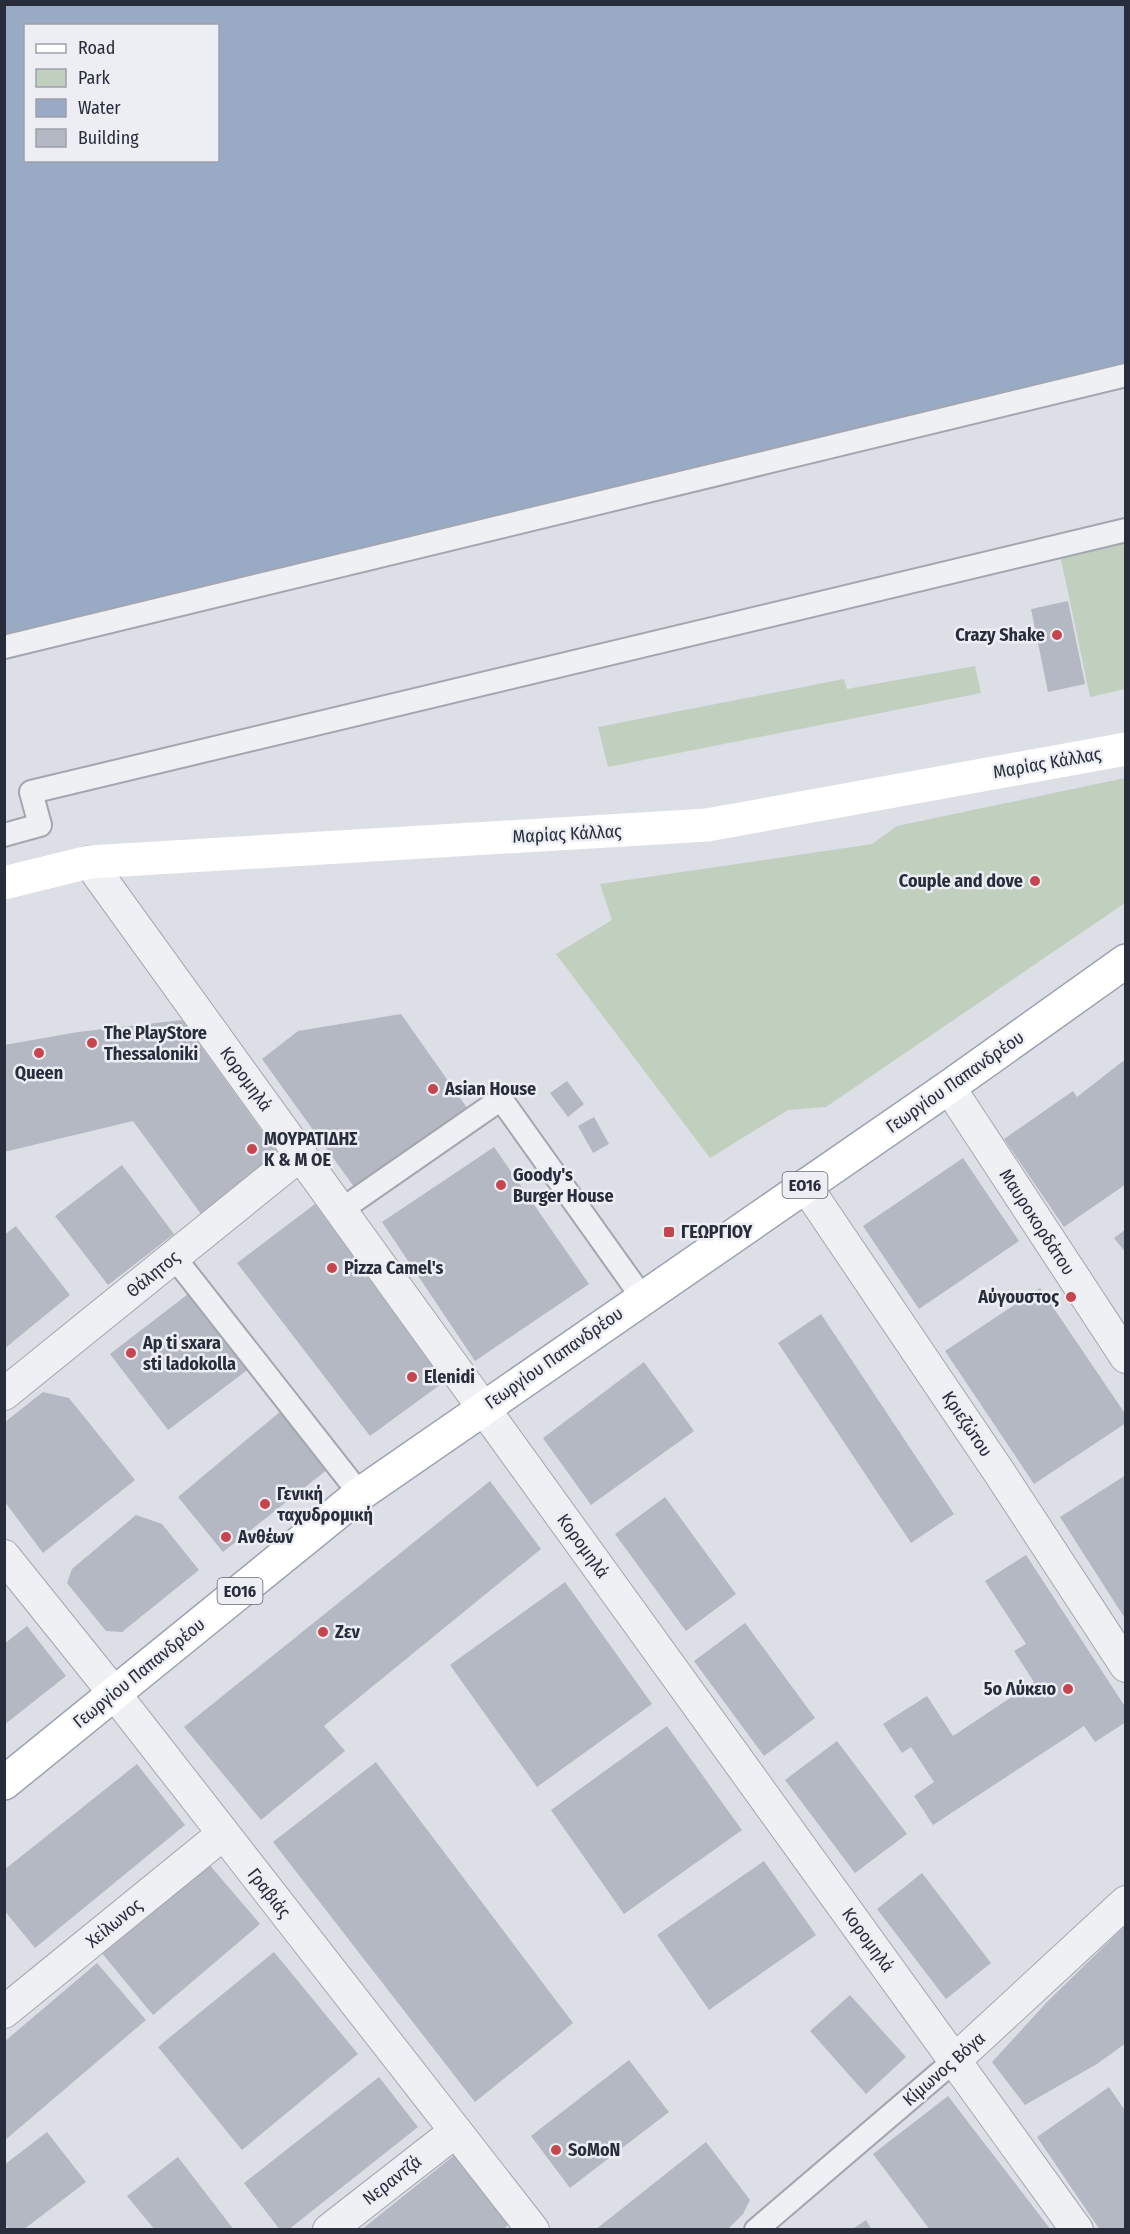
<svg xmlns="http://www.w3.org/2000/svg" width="1130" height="2234" viewBox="0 0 1130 2234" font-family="'Fira Sans Condensed',sans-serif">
<rect width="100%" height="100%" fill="#dcdfe6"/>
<path fill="#c1cfbe" d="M1125 527V689L1090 697 1058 545Z
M975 666 981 693 608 767 598 727 844 679 847 689Z
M1125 778V903L826 1107 788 1110 710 1158 556 954 612 920 600 884 872 844 897 826Z"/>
<path fill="#99aac5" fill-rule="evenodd" d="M4 5H1125V367L5 634ZM26 26H218V160H26Z"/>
<path fill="#b4b8c2" d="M1068 601 1085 684 1048 692 1031 609Z
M401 1014 470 1112 357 1191 262 1059 298 1031Z
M182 1020 280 1156 201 1214 133 1121 4 1152V1045L78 1032Z
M1123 1061 1126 1064V1184L1064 1227 1004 1139 1073 1091 1077 1097Z
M567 1081 584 1104 568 1117 550 1093Z
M594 1117 609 1144 593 1153 578 1126Z
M494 1147 589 1284 475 1361 382 1222Z
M963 1158 1019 1241 919 1309 863 1226Z
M122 1165 174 1234 108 1285 55 1216Z
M315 1204 444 1382 370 1436 237 1263Z
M16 1226 70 1295 4 1349V1235Z
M1126 1229V1253L1114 1238Z
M1040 1288 1126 1415V1423L1034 1484 945 1351Z
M192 1291 250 1368 168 1430 110 1354Z
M821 1314 954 1514 911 1543 778 1343Z
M644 1362 694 1431 591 1505 543 1438Z
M43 1392 69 1398 135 1480 43 1553 5 1502V1422Z
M281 1411 328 1469 223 1552 178 1497Z
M1126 1475V1620L1060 1517Z
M490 1481 541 1549 324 1726 345 1751 261 1820 184 1727Z
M665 1497 736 1594 686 1631 615 1534Z
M136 1515 162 1524 199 1570 122 1632 106 1631 67 1583 72 1569Z
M1026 1555 1126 1708V1722L1095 1742 1084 1726 933 1825 914 1796 934 1782 911 1747 902 1753 883 1724 927 1696 953 1736 1034 1682 1014 1651 1026 1644 985 1581Z
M565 1582 652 1704 537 1787 450 1665Z
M745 1623 815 1718 764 1756 694 1661Z
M27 1626 66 1676 4 1725V1644Z
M667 1726 742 1830 624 1914 551 1810Z
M837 1741 907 1834 855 1873 785 1780Z
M376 1762 573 2023 475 2102 273 1842Z
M137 1764 185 1825 35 1948 4 1910V1870Z
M764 1861 816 1935 709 2010 657 1935Z
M207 1862 260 1924 153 2015 101 1952Z
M922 1873 991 1963 946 1999 877 1909Z
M1126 1925V2043L1097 2064 1025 2105 992 2062 1048 2001Z
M274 1952 358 2054 242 2150 158 2047Z
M97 1963 146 2020 4 2141V2042Z
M850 1995 906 2057 866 2094 810 2031Z
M629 2060 669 2112 570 2188 531 2136Z
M379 2077 418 2127 288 2230H280L244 2183Z
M1109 2087 1126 2112V2230H1100L1037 2137Z
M948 2096 1051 2230H930L873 2154Z
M47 2132 86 2182 23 2230H9L4 2223V2165Z
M706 2142 750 2200 743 2214 727 2230H595Z
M457 2153 512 2222 502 2230H361Z
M178 2157 234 2230H155L127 2196Z
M866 2220 872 2230H851Z"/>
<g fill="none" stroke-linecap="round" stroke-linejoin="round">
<g stroke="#a2a6af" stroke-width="26">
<path id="pedestrian" d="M4 647 1126 375
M4 835 40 825 31 792 1126 530
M341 1210 501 1099 642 1297
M174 1257 360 1494
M756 2230 955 2060"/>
</g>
<g stroke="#a2a6af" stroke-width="34">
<path id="minor" d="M89 862 1077 2230
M949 1087 1126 1357
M805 1185 999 1472 1126 1666
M4 1394 301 1154
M4 1556 114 1693 533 2230
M4 2012 223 1834
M955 2060 1126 1902
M329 2230 456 2131"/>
</g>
<g stroke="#9ca3b1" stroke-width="36">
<path id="primary" d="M4 1783 360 1494 949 1087 1126 961"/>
</g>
<use href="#pedestrian" stroke="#eff0f4" stroke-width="22"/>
<use href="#minor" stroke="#eff0f4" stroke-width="32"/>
<path stroke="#fff" stroke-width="33" d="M4 883 89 862 707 825 1126 749"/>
<use href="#primary" stroke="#fff" stroke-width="33"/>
</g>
<g fill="#c7454e" stroke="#eceef4" stroke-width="2">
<circle cx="1057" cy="635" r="6"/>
<circle cx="1035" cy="881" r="6"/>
<circle cx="92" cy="1043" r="6"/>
<circle cx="39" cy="1053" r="6"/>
<circle cx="433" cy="1089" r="6"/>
<circle cx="252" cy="1149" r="6"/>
<circle cx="501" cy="1185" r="6"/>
<rect x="663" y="1226" width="12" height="12" rx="3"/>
<circle cx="332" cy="1268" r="6"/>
<circle cx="1071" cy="1297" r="6"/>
<circle cx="131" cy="1353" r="6"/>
<circle cx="412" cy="1377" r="6"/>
<circle cx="265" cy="1504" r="6"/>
<circle cx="226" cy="1537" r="6"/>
<circle cx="323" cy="1632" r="6"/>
<circle cx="1068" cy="1689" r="6"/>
<circle cx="556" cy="2150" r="6"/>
</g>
<g text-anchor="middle" stroke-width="5" stroke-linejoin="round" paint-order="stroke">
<g fill="#eceef4" stroke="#626772" stroke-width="1.5">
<rect x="782.5" y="1172" width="45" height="26" rx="4.5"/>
<rect x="217.5" y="1578" width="45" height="26" rx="4.5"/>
</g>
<g font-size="16" font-weight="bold" fill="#272d3b">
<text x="805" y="1191">ΕΟ16</text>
<text x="240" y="1597">ΕΟ16</text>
</g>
<g font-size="18" font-weight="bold" fill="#272d3b" stroke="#eceef4" text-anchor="start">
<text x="1045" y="641" text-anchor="end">Crazy Shake</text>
<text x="1023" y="887" text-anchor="end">Couple and dove</text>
<text x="104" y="1039">The PlayStore<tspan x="104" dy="21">Thessaloniki</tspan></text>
<text x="39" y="1079" text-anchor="middle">Queen</text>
<text x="445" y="1095">Asian House</text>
<text x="264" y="1145">ΜΟΥΡΑΤΙΔΗΣ<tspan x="264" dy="21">Κ &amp; Μ ΟΕ</tspan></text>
<text x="513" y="1181">Goody's<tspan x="513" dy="21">Burger House</tspan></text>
<text x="681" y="1238">ΓΕΩΡΓΙΟΥ</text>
<text x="344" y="1274">Pizza Camel's</text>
<text x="1059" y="1303" text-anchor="end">Αύγουστος</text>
<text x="143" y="1349">Ap ti sxara<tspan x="143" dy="21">sti ladokolla</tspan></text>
<text x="424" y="1383">Elenidi</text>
<text x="277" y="1500">Γενική<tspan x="277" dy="21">ταχυδρομική</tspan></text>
<text x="238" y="1543">Ανθέων</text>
<text x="335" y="1638">Ζεν</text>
<text x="1056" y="1695" text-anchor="end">5ο Λύκειο</text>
<text x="568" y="2156">SoMoN</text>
</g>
<g font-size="18" fill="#272d3b" stroke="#eceef4">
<text transform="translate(1047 763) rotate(-10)" y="6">Μαρίας Κάλλας</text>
<text transform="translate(567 834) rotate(-3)" y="6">Μαρίας Κάλλας</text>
<text transform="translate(246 1079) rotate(54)" y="6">Κορομηλά</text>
<text transform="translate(955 1082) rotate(-35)" y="6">Γεωργίου Παπανδρέου</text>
<text transform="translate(1037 1222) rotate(57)" y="6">Μαυροκορδάτου</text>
<text transform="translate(153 1274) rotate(-39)" y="6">Θάλητος</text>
<text transform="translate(554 1358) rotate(-35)" y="6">Γεωργίου Παπανδρέου</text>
<text transform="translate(967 1424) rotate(56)" y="6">Κριεζώτου</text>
<text transform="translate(583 1546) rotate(54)" y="6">Κορομηλά</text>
<text transform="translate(139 1673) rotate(-39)" y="6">Γεωργίου Παπανδρέου</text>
<text transform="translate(269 1893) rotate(52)" y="6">Γραβιάς</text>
<text transform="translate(114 1923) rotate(-39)" y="6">Χείλωνος</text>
<text transform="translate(868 1940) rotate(54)" y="6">Κορομηλά</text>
<text transform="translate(944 2069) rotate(-41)" y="6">Κίμωνος Βόγα</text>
<text transform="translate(392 2180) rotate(-38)" y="6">Νεραντζά</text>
</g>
</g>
<rect width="1130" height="2234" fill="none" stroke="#272d3b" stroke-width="12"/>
<rect x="24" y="24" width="195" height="138" fill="#eceef4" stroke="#9da1aa" stroke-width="1.5"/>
<rect x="36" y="44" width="30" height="9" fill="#ffffff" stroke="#9da1aa" stroke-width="1.5"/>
<text x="78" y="54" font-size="18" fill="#272d3b">Road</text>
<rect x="36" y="69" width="30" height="18" fill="#c1cfbe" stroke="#9da1aa" stroke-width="1.5"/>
<text x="78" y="84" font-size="18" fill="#272d3b">Park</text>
<rect x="36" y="99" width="30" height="18" fill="#99aac5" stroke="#9da1aa" stroke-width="1.5"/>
<text x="78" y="114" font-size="18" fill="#272d3b">Water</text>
<rect x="36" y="129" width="30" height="18" fill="#b4b8c2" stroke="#9da1aa" stroke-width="1.5"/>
<text x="78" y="144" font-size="18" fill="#272d3b">Building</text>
</svg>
